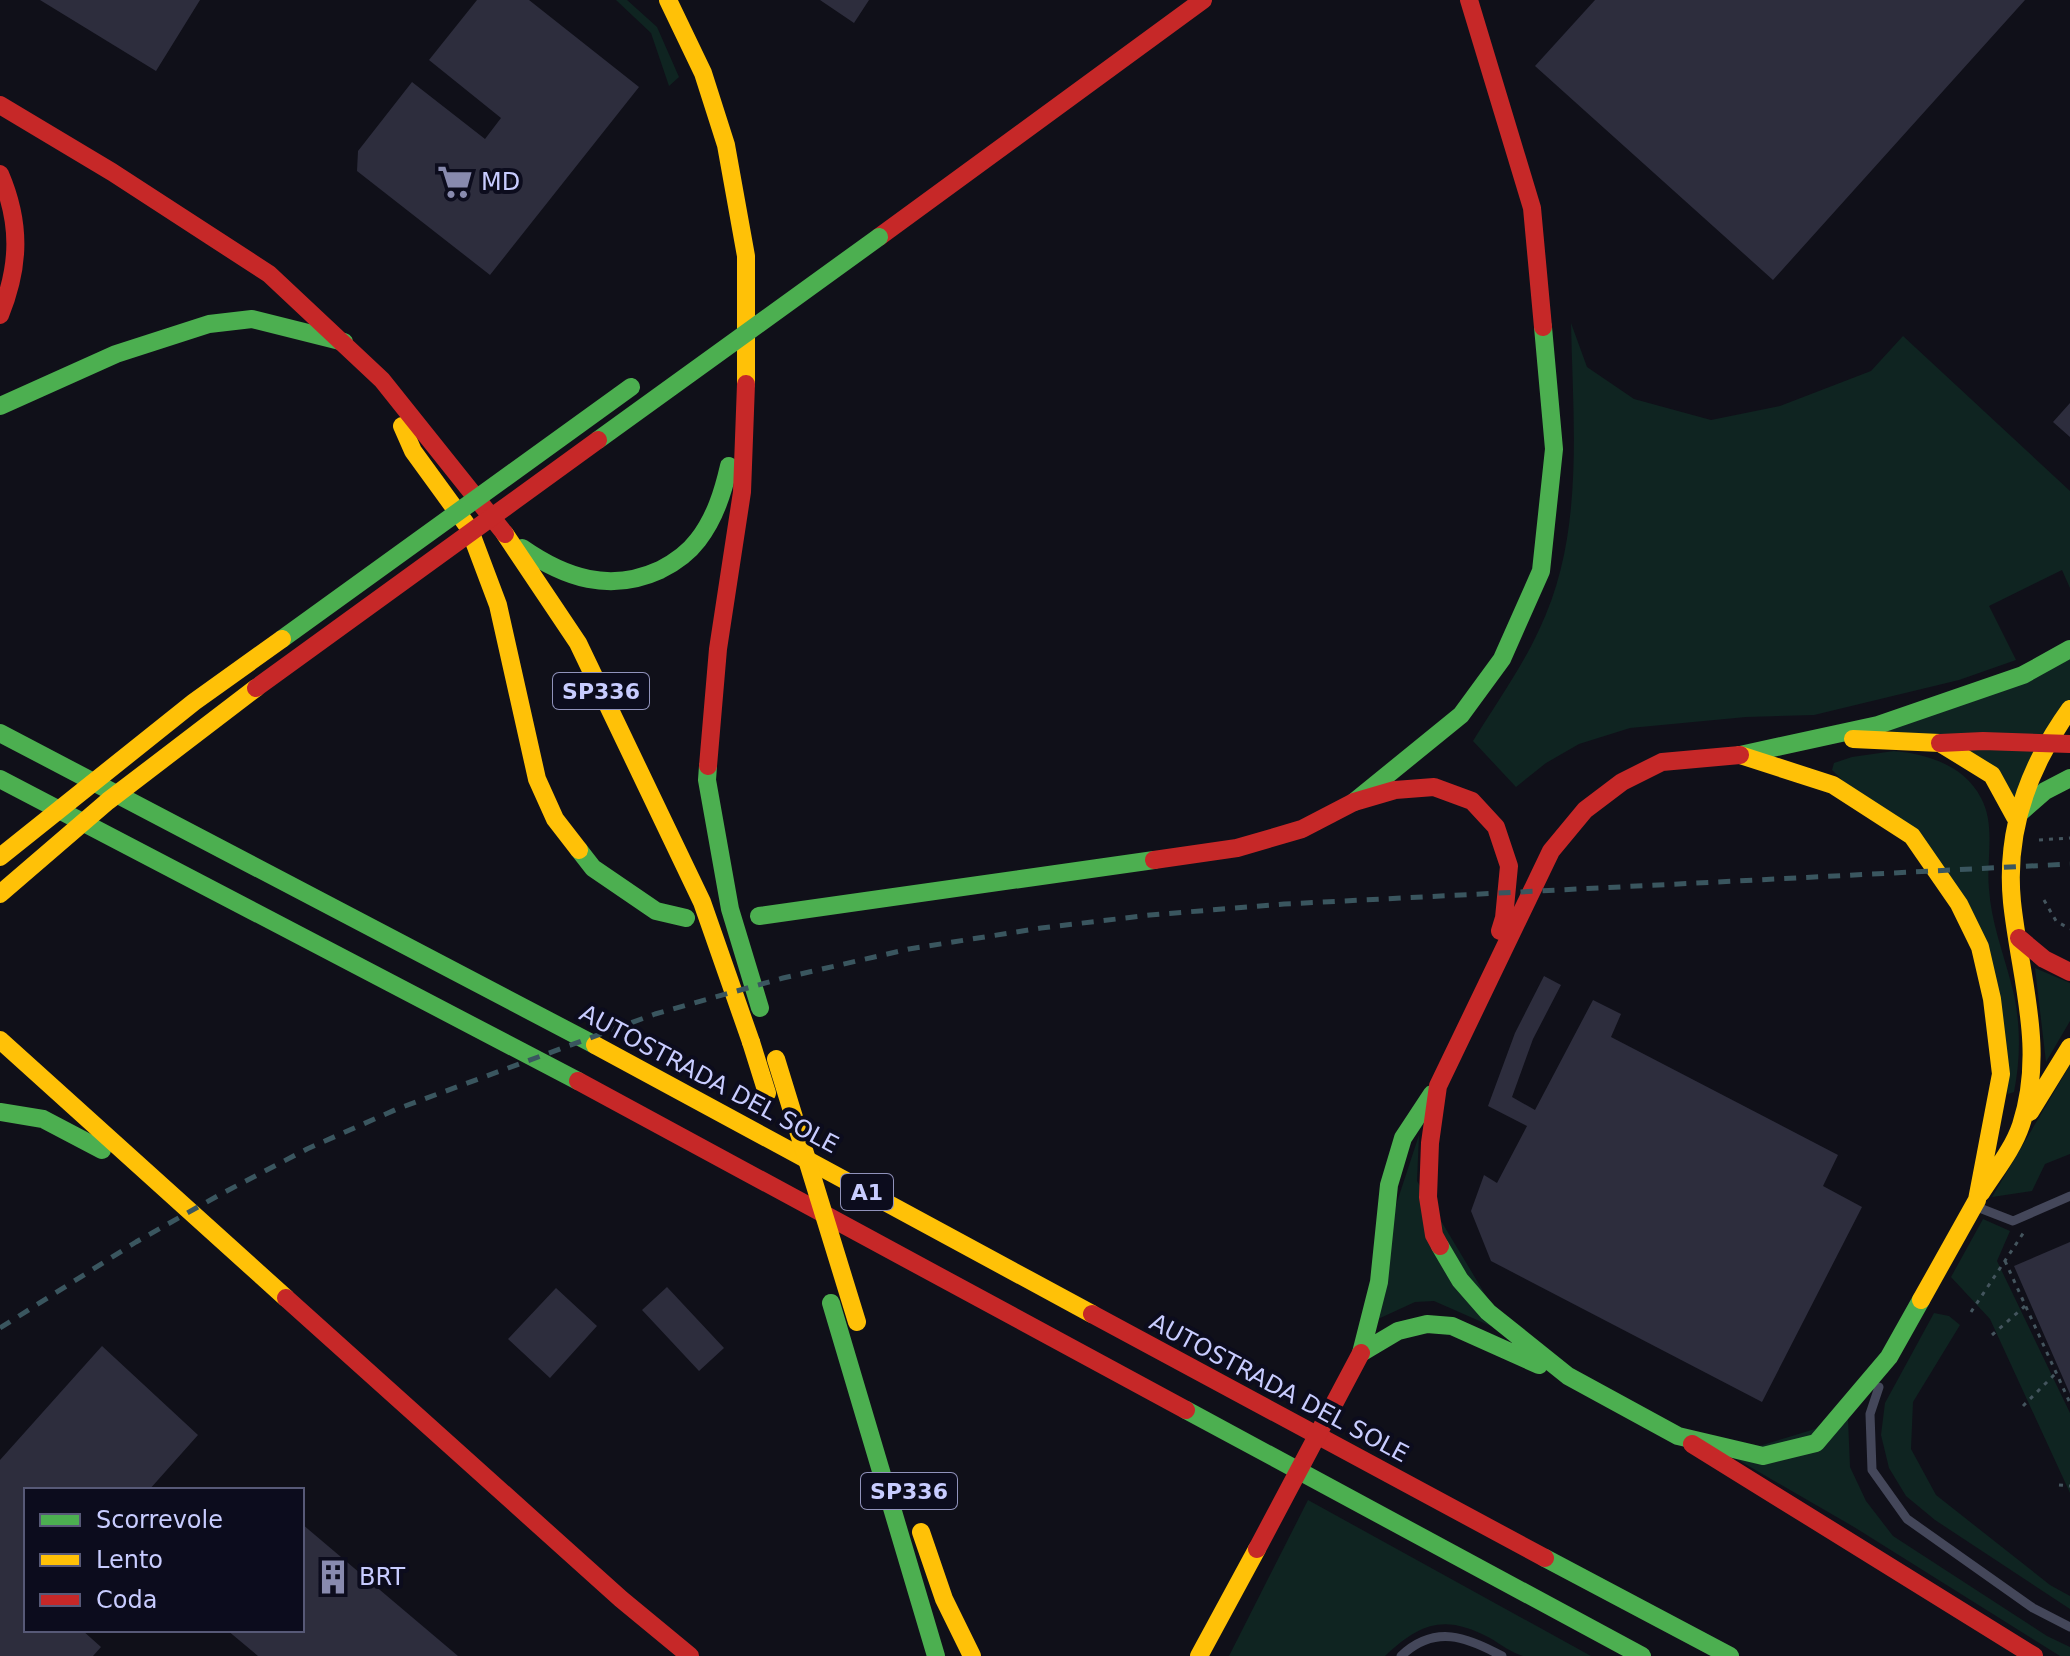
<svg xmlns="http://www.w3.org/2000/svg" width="2070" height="1656" viewBox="0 0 2070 1656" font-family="'DejaVu Sans',sans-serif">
<rect width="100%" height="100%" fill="#101019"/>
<path fill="#0f2421" d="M616 0H627L657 27 679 77 669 86 651 33Z
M1571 323 1587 367 1634 399 1711 420 1780 406 1871 371 1903 336 2070 491V588L2062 570 1989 606 2016 660 1959 680 1814 715 1746 717 1630 728 1579 744 1546 763 1516 787 1473 741C1495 705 1521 669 1539 630 1585 535 1573 425 1571 323Z
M2070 659V699L2014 801 1998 770 1877 731Z
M1894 751C1928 754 1965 766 1981 798 1996 825 1986 860 1989 889 1991 921 2003 952 2011 983 2021 1018 2021 1058 2014 1092L2008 1094 1967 904 1832 770 1834 763 1852 757Z
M2035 968 2070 983V1021L2046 1062Z
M2070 1065V1154L2045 1164 2032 1191 1992 1197Z
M1419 1135 1417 1181 1509 1334 1434 1301 1415 1302 1378 1319 1396 1205Z
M1983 1219 2010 1231 1997 1261 2070 1413V1493L1990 1319 1951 1277Z
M1934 1313 1949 1316 1960 1325 1913 1402 1911 1449 1936 1495 2050 1585 2070 1596V1609L1935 1520 1906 1496 1889 1468 1881 1435 1885 1403Z
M1848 1419 1850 1467 1866 1501 1893 1536 2047 1636 2070 1647V1656H2060L1854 1527 1721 1450 1733 1454Z
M1308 1500 1591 1656C1572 1656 1541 1656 1523 1656 1512 1653 1500 1644 1490 1638 1445 1614 1421 1622 1385 1656H1229Z"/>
<path fill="#2d2d3d" d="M40 0H200L156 71Z
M477 0H529L639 87 490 275 357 171 358 151 412 82 485 139 501 118 429 60Z
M820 0H869L854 23Z
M1595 0H2025L1773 280 1535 66Z
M2070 403V437L2053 422Z
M1544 976 1561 985 1533 1039 1512 1097 1535 1110 1593 1000 1621 1014 1611 1037 1838 1155 1823 1186 1862 1207 1762 1402 1491 1261 1471 1211 1484 1175 1497 1183 1527 1126 1488 1106 1515 1033Z
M2070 1242V1394L2014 1266Z
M667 1287 724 1348 699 1371 642 1310Z
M556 1288 597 1326 550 1378 508 1339Z
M102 1346 198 1435 149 1490H26V1630H82L101 1647 93 1656H0V1460Z
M302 1524 458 1656H258L227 1630H302Z"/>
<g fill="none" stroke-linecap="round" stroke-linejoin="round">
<path stroke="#44555e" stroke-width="3" stroke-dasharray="4 6" stroke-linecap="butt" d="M2039 840 2070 838
M2044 900 2056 921 2070 929
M2005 1261 2070 1403
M1971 1312 2024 1232
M1992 1335 2025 1306
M2023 1406 2056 1373
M2059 1485 2070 1486"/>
<path stroke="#44475a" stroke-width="9" d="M1977 1207 2013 1221 2070 1196
M1879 1387 1870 1414 1872 1470 1907 1519 2033 1608 2070 1627
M1401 1656C1435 1624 1467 1637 1502 1656"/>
<path stroke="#4caf50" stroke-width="18" d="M0 406 116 354 209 324 252 319 344 342
M522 548C565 578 610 593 660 570 674 563 689 552 698 540 715 518 723 492 729 466
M0 733 595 1045
M1740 755 1878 725 2023 675 2070 649
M708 766 707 780 730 909 760 1008
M0 779 578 1081
M1354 802 1461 715 1502 659 1541 571 1554 449 1543 327
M2021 812 2045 791 2070 778
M579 850 593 868 656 911 686 918
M759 916 1154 860
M0 1112 43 1119 102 1150
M1440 1246 1460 1280 1488 1312 1568 1376 1678 1436 1763 1456 1816 1443 1889 1357 1921 1300
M831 1303 936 1656
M1361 1353 1379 1282 1389 1185 1403 1138 1432 1094
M1361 1353 1398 1331 1427 1324 1452 1326 1539 1365
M1186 1410 1642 1656
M1545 1558 1730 1656"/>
<path stroke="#ffc107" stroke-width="18" d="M668 0 703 73 726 145 746 256V384
M402 426 413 451 469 528 498 605 537 779 555 819 579 850
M505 534 578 643 702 902 751 1042
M1853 739 1940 743 1992 775 2015 817
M1740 755 1833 785 1912 836 1959 904 1980 947 1992 999 2001 1074 1977 1200 1921 1300
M0 1040 286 1298
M595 1045 1092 1314
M2030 1112 2070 1047
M1981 1193C1995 1171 2013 1149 2021 1125 2046 1049 2020 978 2012 902 2005 831 2029 766 2070 709
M921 1532 944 1599 972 1656
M1199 1656 1257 1549"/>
<path stroke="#c62828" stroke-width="18" d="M1469 0 1532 208 1543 327
M0 105 112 172 269 274 382 380 505 534
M0 174C21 223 20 266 0 315
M879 237 1203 0
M1940 743 1983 741 2070 744
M708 766 718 649 742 492 746 384
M1154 860 1237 848 1302 829 1354 802 1395 790 1434 787 1472 801 1496 827 1509 866 1504 918 1500 931
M2019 938 2044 959 2070 972
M578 1081 1186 1410
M1440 1246 1434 1235 1428 1197 1430 1143 1438 1086 1551 851 1585 810 1622 782 1662 762 1740 755
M286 1298 621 1599 690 1656
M1092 1314 1545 1558
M1692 1444 2034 1656"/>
<path stroke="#3a565f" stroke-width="5" stroke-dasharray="12 10" stroke-linecap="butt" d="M0 1328 136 1242 221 1194 307 1149 397 1109 655 1014 783 978 909 949 1041 928 1150 915 1284 904 2070 864"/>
<path stroke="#4caf50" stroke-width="18" d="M598 440 879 237
M282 639 631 387"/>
<path stroke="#ffc107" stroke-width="18" d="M0 857 194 702 282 639
M0 894 108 801 256 688
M751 1042 767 1093
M776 1059 857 1322"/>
<path stroke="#c62828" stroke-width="18" d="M256 688 598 440
M1257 1549 1361 1353"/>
</g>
<defs>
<g id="supermarket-bare" transform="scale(2.76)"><path d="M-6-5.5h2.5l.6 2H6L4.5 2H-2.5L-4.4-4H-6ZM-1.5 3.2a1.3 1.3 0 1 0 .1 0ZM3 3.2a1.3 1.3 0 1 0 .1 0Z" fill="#888aae" stroke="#0c0c1d" stroke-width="2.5" paint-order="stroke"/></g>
<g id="building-bare" transform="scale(2.76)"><path d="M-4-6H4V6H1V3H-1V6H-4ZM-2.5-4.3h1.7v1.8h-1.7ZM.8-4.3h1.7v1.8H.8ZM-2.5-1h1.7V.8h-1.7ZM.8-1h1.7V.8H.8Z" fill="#888aae" stroke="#0c0c1d" stroke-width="2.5" paint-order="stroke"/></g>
</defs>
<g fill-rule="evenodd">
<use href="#supermarket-bare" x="455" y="182"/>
<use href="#building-bare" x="333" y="1577"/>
</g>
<g text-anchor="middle" stroke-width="8" stroke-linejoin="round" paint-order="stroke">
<g fill="#0c0c1d" stroke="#9092bb" stroke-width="2">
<rect x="553" y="673" width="96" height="36" rx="6"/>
<rect x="841" y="1174" width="52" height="36" rx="6"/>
<rect x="861" y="1473" width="96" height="36" rx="6"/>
</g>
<g font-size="22" font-weight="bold" fill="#c8ccff">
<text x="601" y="699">SP336</text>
<text x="867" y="1200">A1</text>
<text x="909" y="1499">SP336</text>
</g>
<g font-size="24" fill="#c8ccff" stroke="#0c0c1d" text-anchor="start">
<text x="481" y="190">MD</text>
<text x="359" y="1585">BRT</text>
</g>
<g font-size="24" fill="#c8ccff" stroke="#0c0c1d">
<text transform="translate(709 1079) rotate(28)" y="8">AUTOSTRADA DEL SOLE</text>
<text transform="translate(1279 1388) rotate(28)" y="8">AUTOSTRADA DEL SOLE</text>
</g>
</g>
<rect x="24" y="1488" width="280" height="144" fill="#0c0c1d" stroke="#575977" stroke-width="2"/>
<rect x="40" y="1514" width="40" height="12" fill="#4caf50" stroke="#575977" stroke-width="2"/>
<text x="96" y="1528" font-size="24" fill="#c8ccff">Scorrevole</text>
<rect x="40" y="1554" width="40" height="12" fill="#ffc107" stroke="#575977" stroke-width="2"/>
<text x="96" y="1568" font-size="24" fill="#c8ccff">Lento</text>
<rect x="40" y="1594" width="40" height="12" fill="#c62828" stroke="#575977" stroke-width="2"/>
<text x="96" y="1608" font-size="24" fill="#c8ccff">Coda</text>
</svg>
